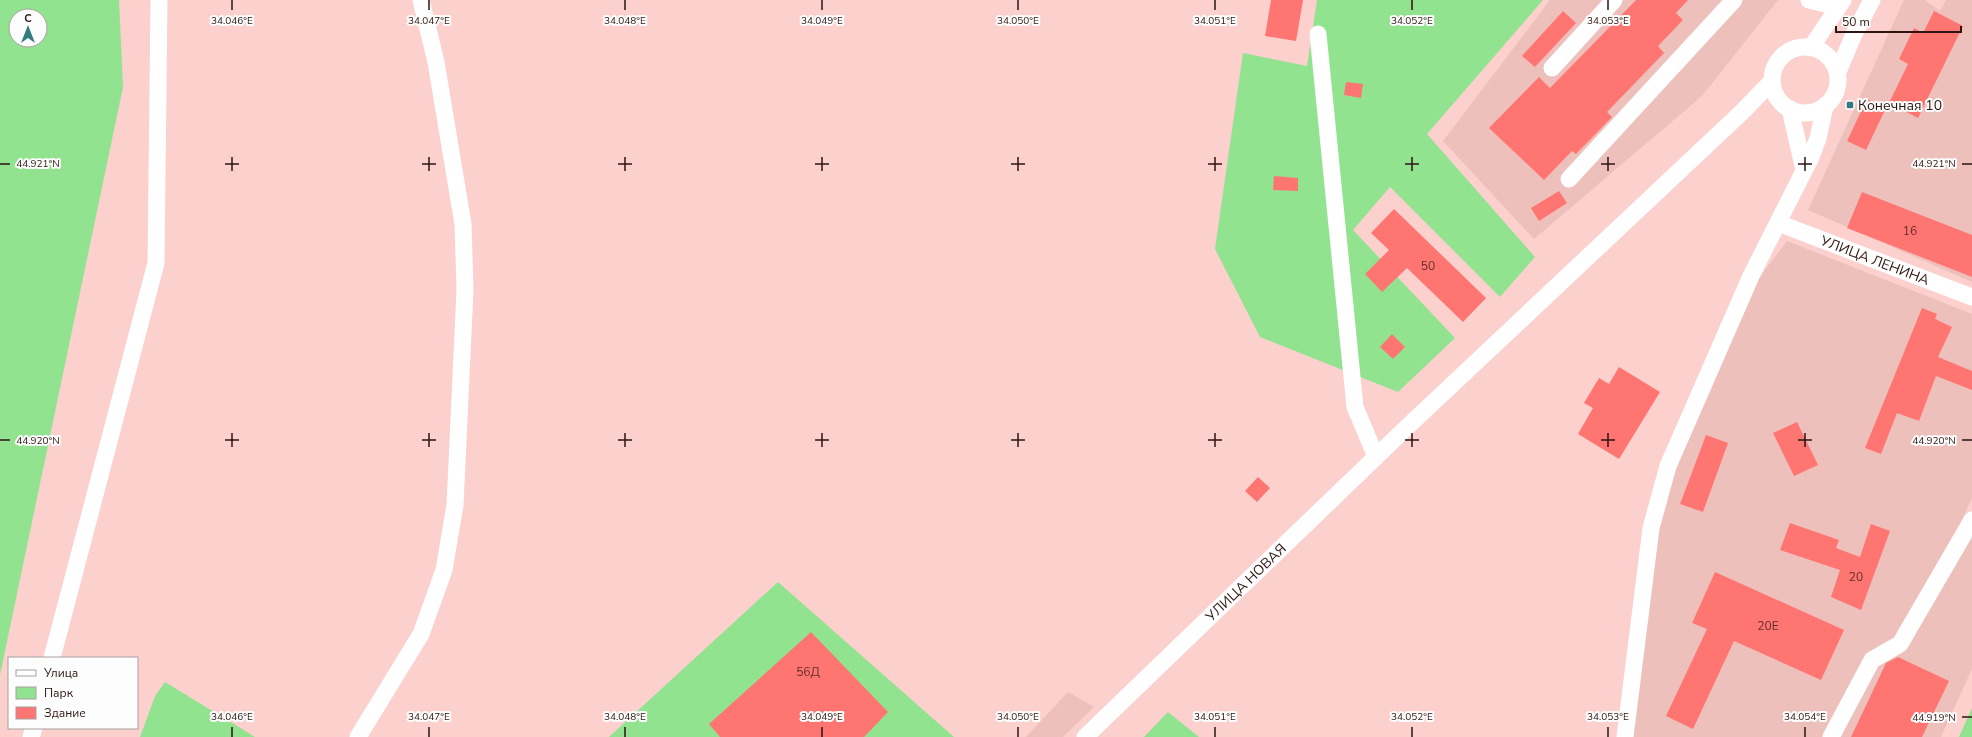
<svg xmlns="http://www.w3.org/2000/svg" width="1972" height="737" viewBox="0 0 1972 737" font-family="'Nunito Sans',sans-serif">
<rect width="100%" height="100%" fill="#fbd0cd"/>
<path fill="#eec0bc" d="M1550 0H1778L1702 96 1534 239 1443 141Z
M1904 0H1925L1940 11 1946 0H1972V282L1808 210Z
M1787 241 1972 314V498L1960 524 1972 533V669L1941 737H1629L1647 548 1695 419 1758 279Z
M1068 692 1094 707 1063 737H1026Z"/>
<path fill="#92e390" fill-rule="evenodd" d="M0 0H119L123 87 0 675ZM16 16H40V40H16Z
M1317 0H1543L1427 134 1535 257 1500 297 1390 187 1353 230 1455 338 1398 392 1260 337 1215 249 1243 53 1307 66Z
M778 582 954 737H609Z
M165 682 255 737H140L155 696Z
M1972 708V737H1959Z
M1168 712 1199 737H1144Z"/>
<path fill="#ff7572" d="M1271 0H1303L1296 41 1265 36Z
M1636 0H1688L1676 13 1683 20 1658 46 1664 53 1607 112 1612 117 1576 154 1572 151 1544 180 1489 128 1539 77 1550 88Z
M1563 11 1576 23 1535 67 1522 56Z
M1934 11 1963 26 1918 118 1889 103 1908 64 1899 59 1914 28 1923 33Z
M1346 82 1363 84 1361 98 1344 95Z
M1867 99 1886 108 1866 150 1847 141Z
M1274 176 1298 178V191L1273 190Z
M1559 191 1567 203 1539 221 1531 208Z
M1862 192 1972 235V277L1847 228Z
M1394 209 1486 298 1463 322 1407 268 1382 292 1365 274 1389 250 1371 233Z
M1922 308 1937 314 1935 319 1952 327 1938 357 1972 371V390L1936 376 1919 421 1897 413 1881 454 1865 448Z
M1392 334 1405 347 1393 359 1380 347Z
M1619 367 1660 392 1619 459 1578 434 1593 408 1584 403 1599 378 1609 384Z
M1797 422 1818 465 1794 476 1773 433Z
M1706 435 1728 443 1703 512 1680 504Z
M1258 477 1270 488 1257 502 1245 491Z
M1790 523 1839 540 1836 548 1860 557 1871 524 1890 531 1861 610 1831 597 1840 570 1780 550Z
M1715 572 1844 630 1821 680 1734 641 1693 729 1666 716 1707 629 1692 623Z
M811 632 888 712 864 737H720L709 724Z
M1898 657 1949 681 1922 737H1851L1886 663Z"/>
<g fill="none" stroke-linecap="round" stroke-linejoin="round">
<g stroke="#fff" stroke-width="17">
<path d="M1809 0 1838 7"/>
<path d="M1318 34 1355 407 1376 457"/>
<path d="M1812 46 1843 0"/>
<circle cx="1805" cy="80" r="33"/>
<path d="M1552 68 1614 0"/>
<path d="M1838 72 1854 34 1872 0"/>
<path d="M1790 109 1804 170"/>
<path d="M1569 179 1734 0"/>
<path id="s1" d="M1778 223 1972 297"/>
<path d="M52 658 156 263 159 0"/>
<path d="M31 737 34 728"/>
<path d="M358 737 421 634 444 570 455 505 465 290 463 224 436 62 421 0"/>
<path id="s2" d="M1085 737 1406 428 1742 112 1772 81"/>
<path d="M1625 737 1651 528 1668 466 1751 276 1811 157 1818 138 1825 106"/>
<path d="M1831 737 1872 660 1900 644 1972 520"/>
</g>
</g>
<path fill="none" stroke="#2d1513" stroke-width="1.5" d="M232 0V10M429 0V10M625 0V10M822 0V10M1018 0V10M1215 0V10M1412 0V10M1608 0V10M232 157V171M429 157V171M625 157V171M822 157V171M1018 157V171M1215 157V171M1412 157V171M1608 157V171M1805 157V171M0 164H10M225 164H239M422 164H436M618 164H632M815 164H829M1011 164H1025M1208 164H1222M1405 164H1419M1601 164H1615M1798 164H1812M1962 164H1972M232 433V447M429 433V447M625 433V447M822 433V447M1018 433V447M1215 433V447M1412 433V447M1608 433V447M1805 433V447M0 440H10M225 440H239M422 440H436M618 440H632M815 440H829M1011 440H1025M1208 440H1222M1405 440H1419M1601 440H1615M1798 440H1812M1962 440H1972M1962 717H1972M232 727V737M429 727V737M625 727V737M822 727V737M1018 727V737M1215 727V737M1412 727V737M1608 727V737M1805 727V737"/>
<rect fill="#327b81" stroke="#fdfdfd" stroke-width="1.5" x="1846" y="101" width="8" height="8" rx="2"/>
<g text-anchor="middle" stroke-width="4" stroke-linejoin="round" paint-order="stroke">
<g font-size="12" fill="#622d2b">
<text x="1910" y="235">16</text>
<text x="1428" y="270">50</text>
<text x="1856" y="581">20</text>
<text x="1768" y="630">20Е</text>
<text x="808" y="676">56Д</text>
</g>
<g font-size="14" fill="#2d1513" stroke="#fdfdfd" text-anchor="start">
<text x="1858" y="110">Конечная 10</text>
</g>
<g font-size="14" fill="#2d1513" stroke="#fdfdfd">
<text dy="5" stroke="none"><textPath href="#s1" startOffset="104">УЛИЦА ЛЕНИНА</textPath></text>
<text dy="5" stroke="none"><textPath href="#s2" startOffset="223">УЛИЦА НОВАЯ</textPath></text>
</g>
</g>
<g font-size="10" text-anchor="middle" fill="#2d1513" stroke="#fdfdfd" stroke-width="4" stroke-linejoin="round" paint-order="stroke">
<text x="232" y="24">34.046°E</text>
<text x="429" y="24">34.047°E</text>
<text x="625" y="24">34.048°E</text>
<text x="822" y="24">34.049°E</text>
<text x="1018" y="24">34.050°E</text>
<text x="1215" y="24">34.051°E</text>
<text x="1412" y="24">34.052°E</text>
<text x="1608" y="24">34.053°E</text>
<text x="38" y="167">44.921°N</text>
<text x="1934" y="167">44.921°N</text>
<text x="38" y="444">44.920°N</text>
<text x="1934" y="444">44.920°N</text>
<text x="232" y="720">34.046°E</text>
<text x="429" y="720">34.047°E</text>
<text x="625" y="720">34.048°E</text>
<text x="822" y="720">34.049°E</text>
<text x="1018" y="720">34.050°E</text>
<text x="1215" y="720">34.051°E</text>
<text x="1412" y="720">34.052°E</text>
<text x="1608" y="720">34.053°E</text>
<text x="1805" y="720">34.054°E</text>
<text x="1934" y="721">44.919°N</text>
</g>
<rect x="8" y="657" width="130" height="72" fill="#fdfdfd" stroke="#aaa09f"/>
<rect x="16" y="670" width="20" height="6" fill="#ffffff" stroke="#aaa09f"/>
<text x="44" y="677" font-size="12" fill="#2d1513">Улица</text>
<rect x="16" y="687" width="20" height="12" fill="#92e390" stroke="#aaa09f"/>
<text x="44" y="697" font-size="12" fill="#2d1513">Парк</text>
<rect x="16" y="707" width="20" height="12" fill="#ff7572" stroke="#aaa09f"/>
<text x="44" y="717" font-size="12" fill="#2d1513">Здание</text>
<g transform="translate(28 28)"><circle r="19" fill="#fdfdfd" stroke="#aaa09f"/>
<path d="M0-3L7 15L0 10L-7 15Z" fill="#327b81"/>
<text y="-6" font-size="11" font-weight="bold" text-anchor="middle" fill="#2d1513">С</text>
</g>
<path d="M1836 26v6h125v-6" fill="none" stroke="#2d1513" stroke-width="2"/>
<text x="1842" y="26" font-size="12" fill="#2d1513" stroke="#fdfdfd" stroke-width="3" paint-order="stroke">50 m</text>
</svg>
